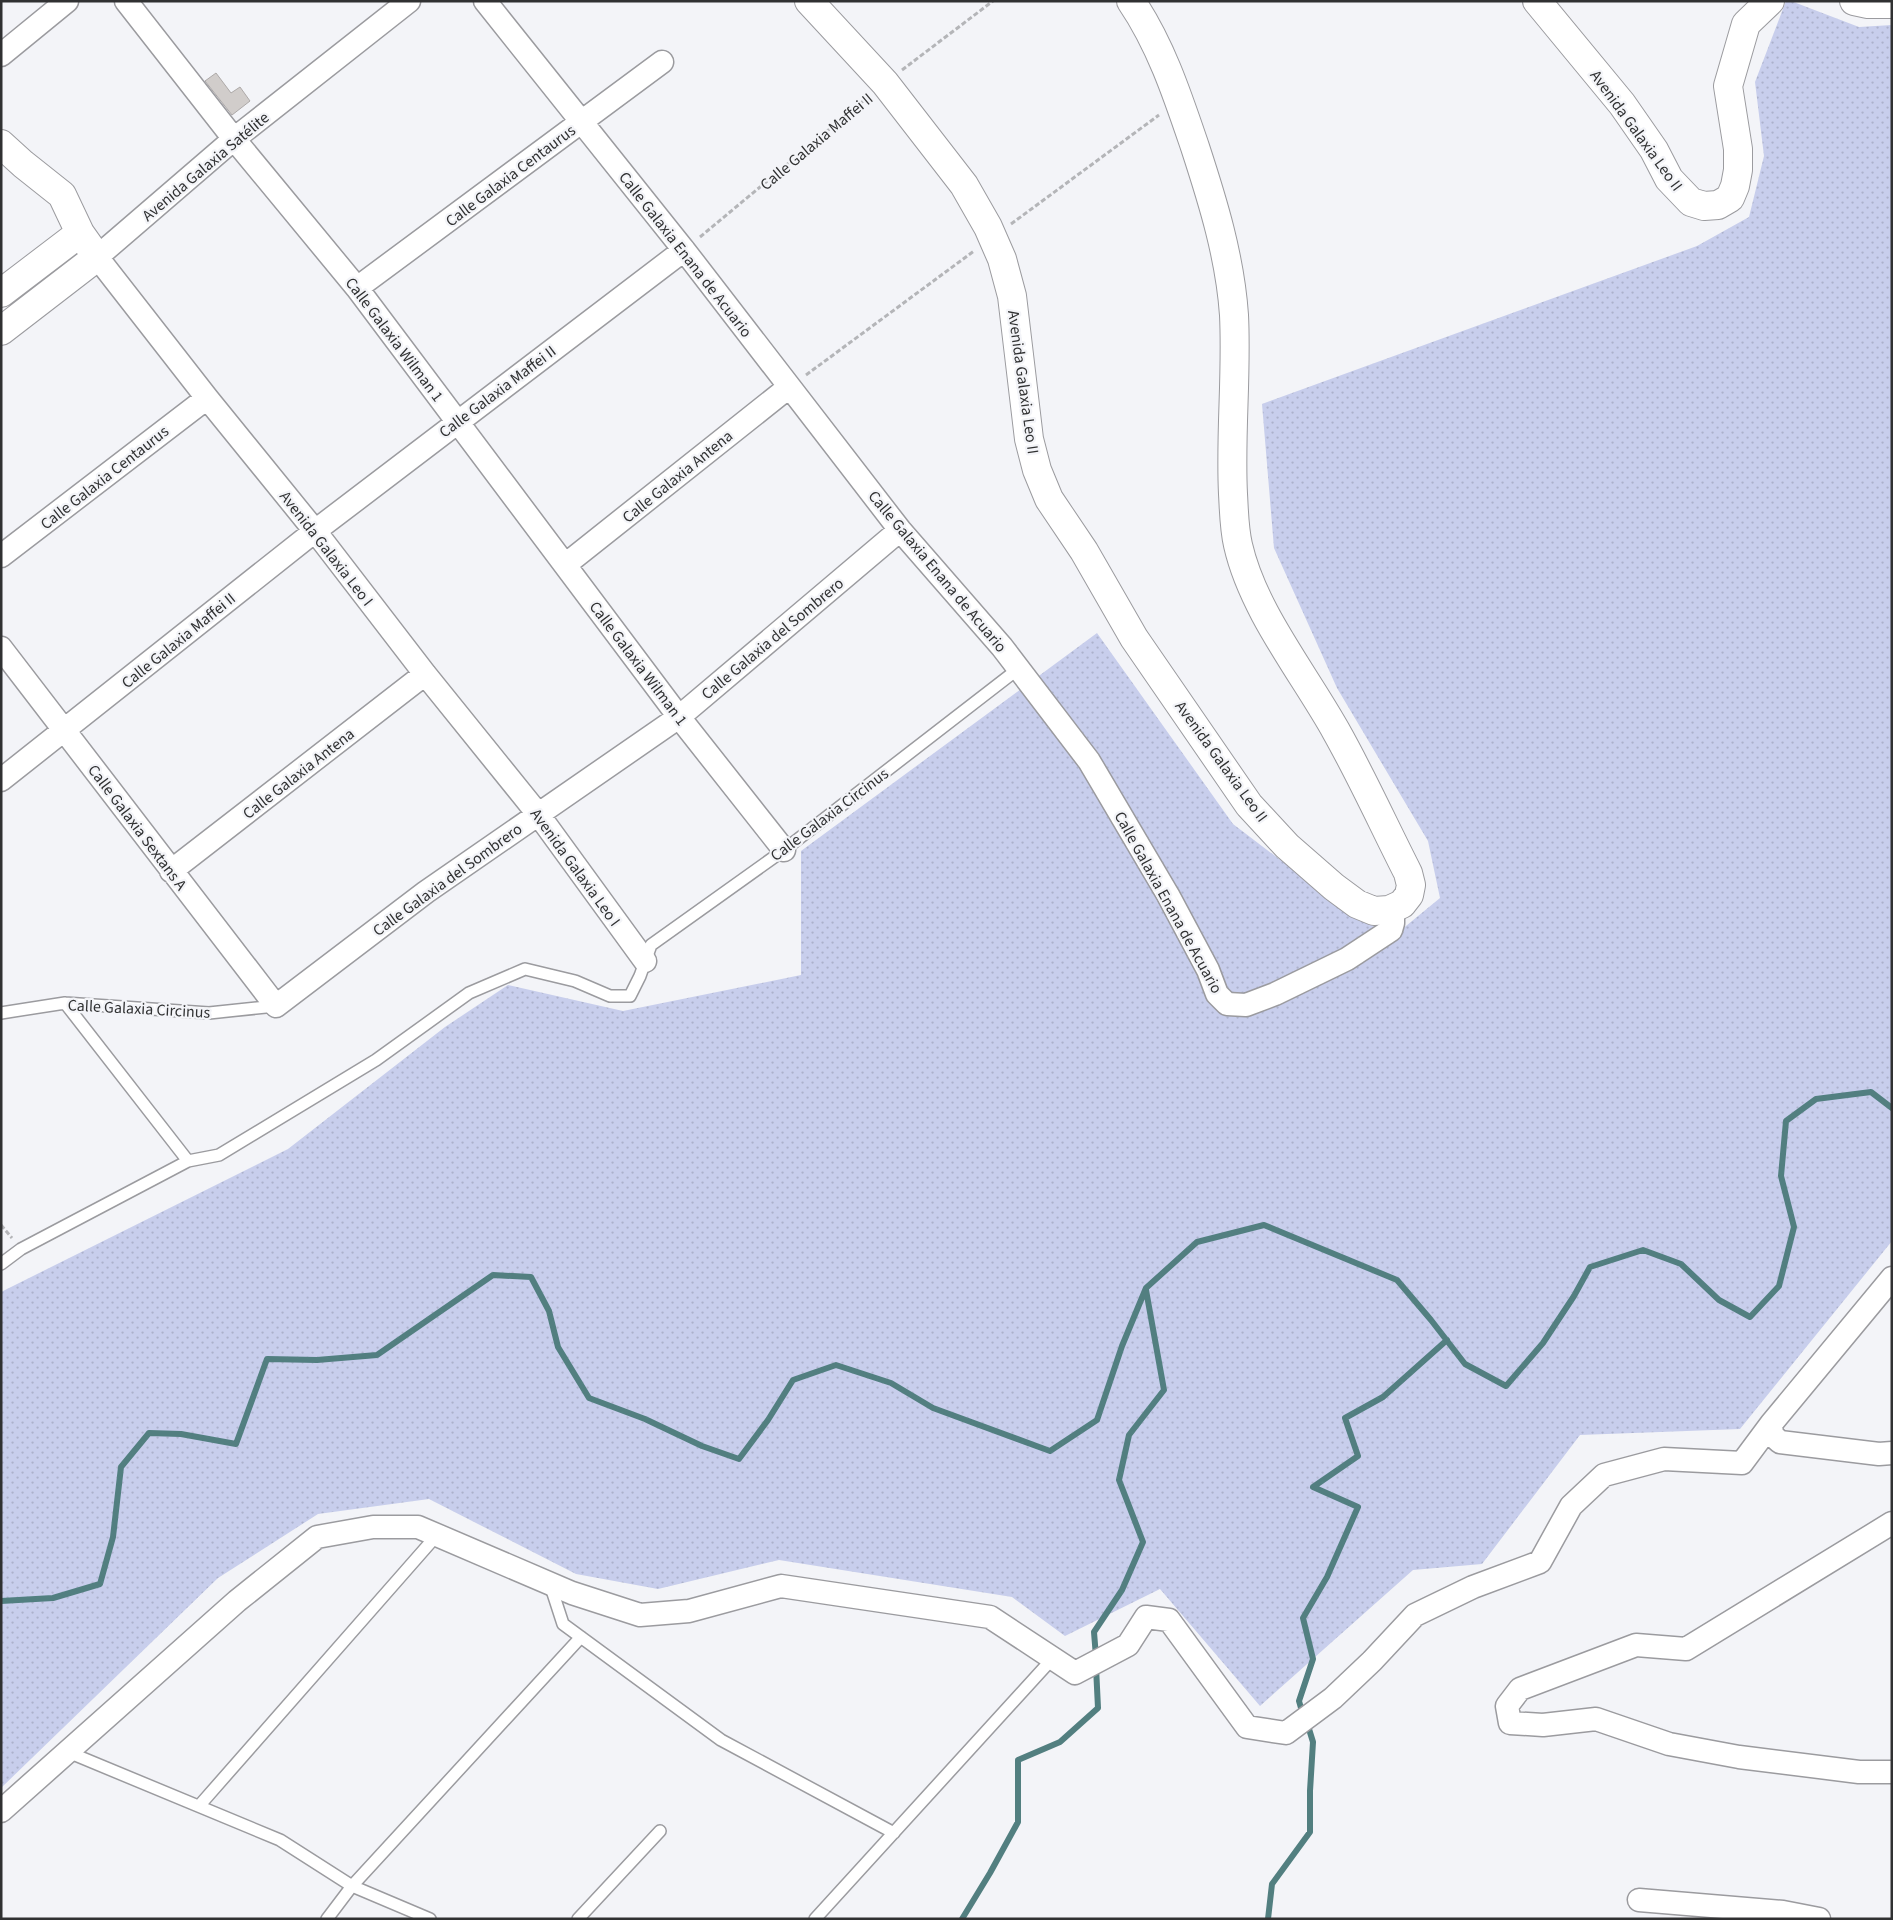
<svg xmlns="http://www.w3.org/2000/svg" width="1893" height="1920" viewBox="0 0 1893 1920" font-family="'Source Sans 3',sans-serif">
<defs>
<pattern id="grass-dots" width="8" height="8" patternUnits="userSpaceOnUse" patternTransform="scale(1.25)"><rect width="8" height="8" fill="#c8ceec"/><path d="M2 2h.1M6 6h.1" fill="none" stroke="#acb1cb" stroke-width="1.8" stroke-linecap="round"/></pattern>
</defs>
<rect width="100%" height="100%" fill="#f3f4f8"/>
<path fill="url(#grass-dots)" d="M1786 1H1791L1859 27 1892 25V1241L1740 1429 1580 1435 1482 1564 1413 1570 1260 1706 1160 1589 1065 1636 1012 1597 779 1560 658 1589 576 1574 429 1499 318 1514 218 1578 1 1788V1292L288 1149 445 1027 508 985 623 1011 801 975V851L1097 633 1233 824 1358 919 1395 935 1440 898 1428 841 1337 688 1274 548 1262 404 1697 246 1749 217 1764 156 1755 82Z"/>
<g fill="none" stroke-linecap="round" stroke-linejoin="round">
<path stroke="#527f80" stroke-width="6" d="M1 1601 53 1598 100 1584 113 1537 121 1467 149 1433 181 1434 236 1444 267 1359 317 1360 377 1355 493 1275 531 1277 549 1311 558 1347 589 1398 645 1419 702 1446 739 1459 768 1420 793 1380 836 1365 891 1383 933 1408 1050 1451 1097 1420 1122 1346 1146 1288 1197 1242 1264 1225 1397 1280 1431 1320 1465 1364 1506 1386 1543 1343 1574 1296 1590 1267 1643 1250 1681 1264 1719 1300 1750 1317 1779 1286 1794 1227 1781 1176 1786 1121 1816 1099 1871 1092 1892 1108
M1096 1657 1094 1632 1122 1590 1143 1542 1119 1480 1129 1435 1164 1390 1146 1290
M1301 1708 1299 1701 1313 1659 1303 1618 1327 1577 1358 1507 1313 1487 1358 1456 1345 1418 1383 1397 1447 1340
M962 1919 990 1873 1018 1822V1760L1060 1742 1098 1708 1096 1667
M1268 1919 1272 1884 1310 1832V1791L1313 1742 1309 1729"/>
</g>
<path fill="#d1cdcb" stroke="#ada9a8" d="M216 73 231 93 240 87 250 101 232 115 205 81Z"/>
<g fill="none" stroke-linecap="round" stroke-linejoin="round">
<g stroke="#9b9b9f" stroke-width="14">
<path id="lane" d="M65 1003 188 1161
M1 1013 65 1003 209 1013 276 1006
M1 1264 21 1249 188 1161 219 1155 376 1060 469 993 525 969 575 981 610 996H630L640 976 651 945 784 850 1018 669
M550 1584 563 1624 721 1740 894 1833
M68 1752 280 1840 352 1886 430 1919
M199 1806 437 1535
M327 1919 352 1886 581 1637
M578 1919 660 1831
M815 1919 1053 1658"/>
</g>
<g stroke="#9b9b9f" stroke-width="25">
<path id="street" d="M126 1 234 139 357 288 679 717 784 850
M409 1 234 139 97 257 207 398 315 531 425 674 538 814 645 961
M485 1 684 250 900 530 1002 647 1089 761 1168 895 1208 970 1217 994 1227 1004 1246 1005 1275 994 1347 959 1391 930 1393 923V908
M1 55 67 1
M357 288 662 62
M1 556 207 398
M565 565 789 387
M1 648 276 1006 426 892 679 717 900 530
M1 780 315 531 684 250
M171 871 425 674
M1771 1424 1772 1435 1780 1442 1879 1454 1892 1453
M1892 1523 1686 1649 1636 1645 1520 1689 1507 1706 1510 1723 1543 1725 1596 1719 1669 1744 1739 1757 1859 1772H1892
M1 1811 237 1601 317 1537 373 1527H418L572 1593 640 1615 689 1611 781 1586 990 1617 1075 1673 1128 1645 1146 1617 1169 1620 1247 1727 1286 1733 1333 1698 1372 1661 1415 1615 1473 1587 1540 1562 1571 1506 1604 1475 1664 1459 1742 1463 1771 1424 1892 1278
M1639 1900 1783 1912 1819 1919"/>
</g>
<g stroke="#9b9b9f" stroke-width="30">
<path id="secondary" d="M809 1 885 83 964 185 988 227 1002 259 1012 296 1029 439 1037 470 1049 499 1084 551 1134 638 1249 805 1287 846 1334 887 1357 904 1374 911 1389 910 1402 904 1409 895 1411 885 1408 873C1384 826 1362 777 1336 731 1303 672 1253 611 1238 545 1234 528 1234 510 1233 494 1230 434 1237 375 1234 315 1230 257 1213 202 1195 147 1178 97 1161 45 1131 1
M1537 1 1622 104 1654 150 1669 179 1691 202 1704 206 1718 205 1730 198 1735 186 1738 170V149L1728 86 1746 24 1770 1
M1854 1 1868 4H1892
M1 144 23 164 62 195 80 233 97 257 1 331
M1 293 80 233"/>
</g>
<path stroke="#b4b5b8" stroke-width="3" stroke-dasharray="5 2.5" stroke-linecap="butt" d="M902 70 993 1
M1011 224 1159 115
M700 237 868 97
M806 375 974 251
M1 1225 12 1238"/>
<use href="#lane" stroke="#fff" stroke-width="11"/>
<use href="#street" stroke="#fff" stroke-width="22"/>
<use href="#secondary" stroke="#fff" stroke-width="28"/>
</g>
<g text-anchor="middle" stroke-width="4.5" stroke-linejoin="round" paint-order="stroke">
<g font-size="16" fill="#303132" stroke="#f3f4f8">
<text transform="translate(1637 130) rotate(54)" y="6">Avenida Galaxia Leo II</text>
<text transform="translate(816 141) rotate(-40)" y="6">Calle Galaxia Maffei II</text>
<text transform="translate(205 166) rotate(-40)" y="6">Avenida Galaxia Satélite</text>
<text transform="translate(510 175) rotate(-37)" y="6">Calle Galaxia Centaurus</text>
<text transform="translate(686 254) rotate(52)" y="6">Calle Galaxia Enana de Acuario</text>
<text transform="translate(395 339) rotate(53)" y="6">Calle Galaxia Wilman 1</text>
<text transform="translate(1024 382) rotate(82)" y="6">Avenida Galaxia Leo II</text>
<text transform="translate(497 391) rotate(-37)" y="6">Calle Galaxia Maffei II</text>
<text transform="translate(677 476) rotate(-39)" y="6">Calle Galaxia Antena</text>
<text transform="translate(104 477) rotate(-38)" y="6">Calle Galaxia Centaurus</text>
<text transform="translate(327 548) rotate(52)" y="6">Avenida Galaxia Leo I</text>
<text transform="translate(938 571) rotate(50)" y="6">Calle Galaxia Enana de Acuario</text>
<text transform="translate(772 638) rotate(-40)" y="6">Calle Galaxia del Sombrero</text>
<text transform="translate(178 640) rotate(-39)" y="6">Calle Galaxia Maffei II</text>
<text transform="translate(639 663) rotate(53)" y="6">Calle Galaxia Wilman 1</text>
<text transform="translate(1222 761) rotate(54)" y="6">Avenida Galaxia Leo II</text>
<text transform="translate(298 773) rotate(-38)" y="6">Calle Galaxia Antena</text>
<text transform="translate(829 814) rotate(-37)" y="6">Calle Galaxia Circinus</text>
<text transform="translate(138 827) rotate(53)" y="6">Calle Galaxia Sextans A</text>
<text transform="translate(576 867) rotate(54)" y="6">Avenida Galaxia Leo I</text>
<text transform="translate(447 879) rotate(-36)" y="6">Calle Galaxia del Sombrero</text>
<text transform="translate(1169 902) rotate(61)" y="6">Calle Galaxia Enana de Acuario</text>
<text transform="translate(139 1008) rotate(3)" y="6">Calle Galaxia Circinus</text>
</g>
</g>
<rect width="1893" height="1920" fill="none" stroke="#303132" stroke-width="5"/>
</svg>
